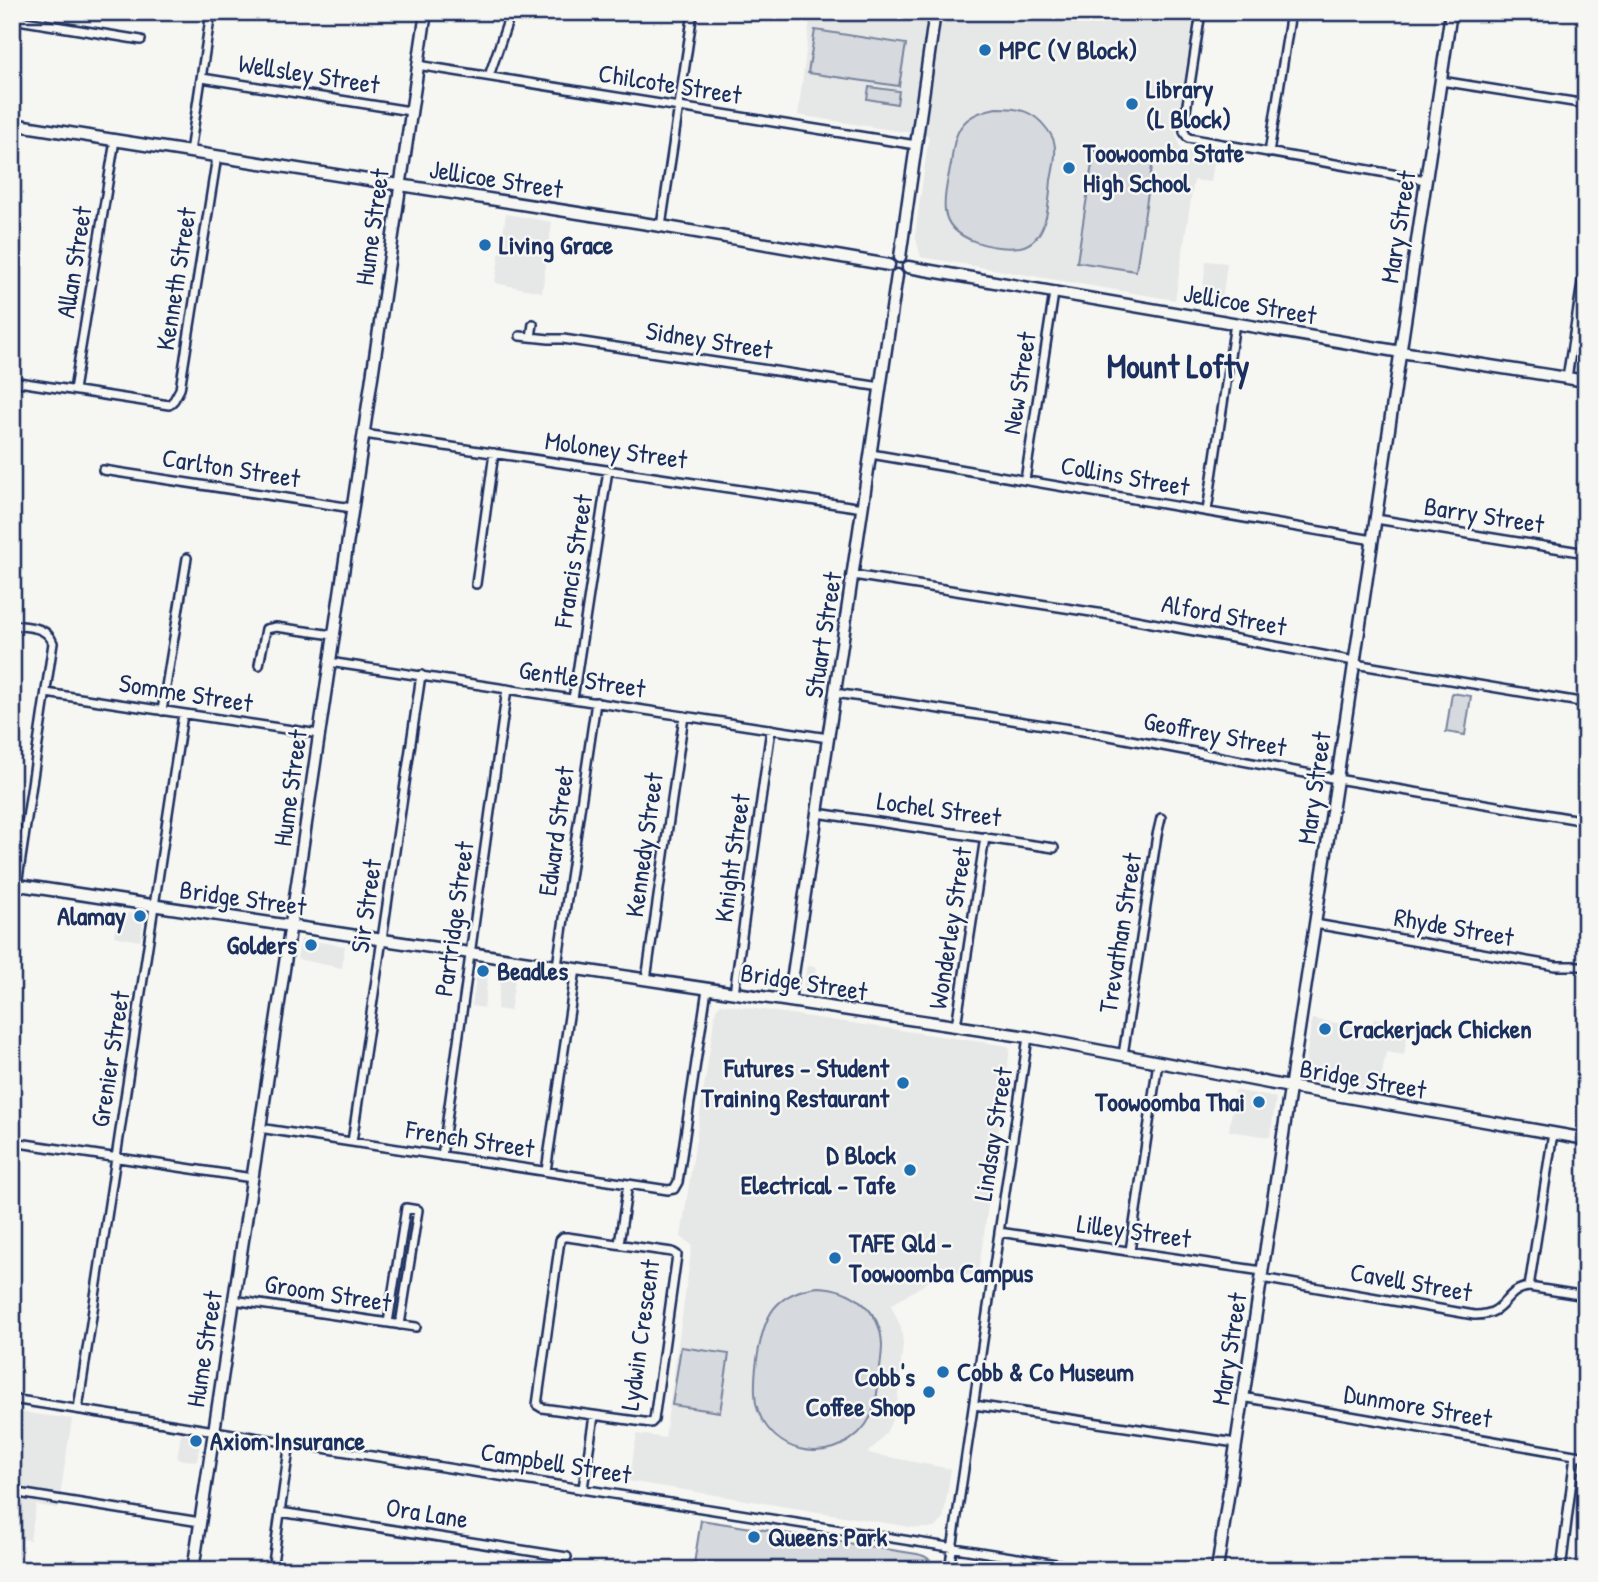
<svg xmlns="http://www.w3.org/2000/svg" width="1598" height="1582" viewBox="0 0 1598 1582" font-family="'Patrick Hand',sans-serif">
<rect width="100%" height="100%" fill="#f6f6f2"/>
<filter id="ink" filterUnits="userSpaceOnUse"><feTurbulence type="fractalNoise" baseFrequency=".0143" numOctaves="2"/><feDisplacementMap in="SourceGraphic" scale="14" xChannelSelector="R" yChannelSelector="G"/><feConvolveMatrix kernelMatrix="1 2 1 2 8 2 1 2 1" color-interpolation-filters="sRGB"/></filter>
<g filter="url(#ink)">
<path fill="#e6e7e7" d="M811 12H851L867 15 868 12H1194L1176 134 1181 150 1215 155 1211 182 1194 180 1175 300 921 257 915 235 929 136 798 115Z
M506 214 552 222 542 292 495 283Z
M1206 261 1227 263 1221 308 1201 304Z
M118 912 144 915 140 941 114 936Z
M301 939 345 946 342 968 297 959Z
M478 966 489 968 484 1008 472 1006Z
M807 966 816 967 812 992 803 991Z
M502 970 516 972 510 1011 497 1009Z
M721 1004 1008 1046 1010 1049 978 1276 951 1272 941 1274 891 1305 901 1328 903 1343 897 1404 893 1418 886 1433 876 1445 867 1453 951 1469 943 1520 935 1528H917L629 1481 637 1434 665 1438 692 1245 681 1237 716 1009Z
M1374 1018 1409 1024 1404 1055 1386 1052 1379 1091 1308 1079 1304 1073 1312 1019 1372 1029Z
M1235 1090 1276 1098 1270 1137 1229 1131Z
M12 1411 72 1419 58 1508 36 1505 30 1540 21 1539 16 1570H12Z
M181 1434 201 1437 197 1461 177 1459Z"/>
<path fill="#d6d9dd" stroke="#78849e" stroke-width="2" d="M815 30 906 44 899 86 808 73Z
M869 87 899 91 897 104 867 99Z
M996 108C1018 108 1033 110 1047 129 1051 134 1055 142 1055 148 1056 158 1053 170 1051 180 1049 202 1048 242 1020 247 995 250 949 241 945 211 943 196 948 179 951 164 953 149 954 131 967 120 975 113 986 110 996 108Z
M1094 151 1153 160 1136 271 1077 262Z
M1452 693 1471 696 1465 735 1446 732Z
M818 1287C851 1288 881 1309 882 1345 882 1355 880 1366 879 1377 878 1387 877 1398 874 1408 866 1434 840 1452 813 1451 795 1450 778 1442 767 1427 760 1418 755 1405 755 1393 754 1370 760 1323 776 1306 787 1294 802 1289 818 1287Z
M681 1347 729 1354 720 1412 672 1405Z
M701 1520 917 1554C927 1556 932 1560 935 1570H693Z"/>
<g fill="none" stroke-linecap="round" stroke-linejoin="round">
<g stroke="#1b2f5e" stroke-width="12">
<path id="street" d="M1201 12 1184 124V132L1188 138 1426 180
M12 19 141 40
M417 65 916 145
M489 76 511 12
M202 78 410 111
M1441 81 1586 104
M12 140 15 124
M190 152 211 12
M1269 153 1291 12
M661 226 693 12
M520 336 549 339H563L881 387
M531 337 533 324
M1567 378 1586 258
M12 381 169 405 174 400 180 389 217 156
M74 390 115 140
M364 434 863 508
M871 454 1373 540
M103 470 352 508
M1025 480 1054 293
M1207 511 1235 323
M1376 519 1586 553
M853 575 1104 614 1349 660 1361 665 1586 703
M476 584 494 453
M12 625C28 627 47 626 53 643L12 919
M329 662 828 738
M259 665 266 629 276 627 333 635
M46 693 319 734
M835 693 1083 731 1337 779 1586 821
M573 699 608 470
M162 711 187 558
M817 813 1054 848
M1315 924 1556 966H1586
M557 966 596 702
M646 980 684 716
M734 993 771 729
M956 1026 985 837
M1123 1055 1157 835 1161 818
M259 1128 628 1184 668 1190 674 1189 678 1182 707 989
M12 1142 252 1178
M352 1142 421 675
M442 1156 507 689
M546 1171 576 969
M999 1232 1262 1271
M567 1237 672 1252 677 1255 654 1420 651 1423 542 1408 537 1405 560 1240 563 1237Z
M619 1244 628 1184
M1130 1251 1158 1062
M1261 1278 1474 1315C1508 1316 1502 1290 1529 1287L1586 1296
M1529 1287 1553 1133
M233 1300 416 1327
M388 1323 406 1208 418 1210 400 1325
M1242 1397 1586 1457
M12 1399 1094 1570
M974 1405 1236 1443
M78 1409 183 714
M583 1488 594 1416
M12 1492 200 1522
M280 1512 567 1557
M272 1570 290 1442
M949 1570 1028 1037
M1561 1570 1575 1455"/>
</g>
<g stroke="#1b2f5e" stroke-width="15">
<path id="secondary" d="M12 124 661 226 889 265
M900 257 935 12
M908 267 1401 352 1586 381
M12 884 1028 1037 1279 1085 1586 1139
M789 1001 897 275
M193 1570 300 864 426 12
M1217 1570 1337 779 1451 12"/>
</g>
<use href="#street" stroke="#f6f6f2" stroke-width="7"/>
<use href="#secondary" stroke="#f6f6f2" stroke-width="10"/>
</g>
</g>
<g fill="#1f6fb2" stroke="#f6f6f2" stroke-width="2.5">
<circle cx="985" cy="50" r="7"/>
<circle cx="1132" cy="104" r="7"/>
<circle cx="1069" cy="168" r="7"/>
<circle cx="485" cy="245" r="7"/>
<circle cx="140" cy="916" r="7"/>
<circle cx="311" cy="945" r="7"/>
<circle cx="483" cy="971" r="7"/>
<circle cx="1325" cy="1029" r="7"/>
<circle cx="903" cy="1083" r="7"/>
<circle cx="1259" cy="1102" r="7"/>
<circle cx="910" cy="1170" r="7"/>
<circle cx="835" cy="1258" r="7"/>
<circle cx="943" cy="1372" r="7"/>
<circle cx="929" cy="1392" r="7"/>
<circle cx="196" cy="1441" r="7"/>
<circle cx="754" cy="1537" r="7"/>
</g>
<g text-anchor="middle" stroke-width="5" stroke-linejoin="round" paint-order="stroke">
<g font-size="26" font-weight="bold" fill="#1b2f5e" stroke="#f6f6f2" text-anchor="start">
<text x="999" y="59">MPC (V Block)</text>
<text x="1146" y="98">Library<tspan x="1146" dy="30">(L Block)</tspan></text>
<text x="1083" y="162">Toowoomba State<tspan x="1083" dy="30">High School</tspan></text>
<text x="499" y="254">Living Grace</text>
<text x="126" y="925" text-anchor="end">Alamay</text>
<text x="297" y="954" text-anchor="end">Golders</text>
<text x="497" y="980">Beadles</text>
<text x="1339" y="1038">Crackerjack Chicken</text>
<text x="889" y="1077" text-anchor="end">Futures - Student<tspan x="889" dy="30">Training Restaurant</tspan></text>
<text x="1245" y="1111" text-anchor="end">Toowoomba Thai</text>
<text x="896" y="1164" text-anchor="end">D Block<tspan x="896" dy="30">Electrical - Tafe</tspan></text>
<text x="849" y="1252">TAFE Qld -<tspan x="849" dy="30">Toowoomba Campus</tspan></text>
<text x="957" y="1381">Cobb &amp; Co Museum</text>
<text x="915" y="1386" text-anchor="end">Cobb's<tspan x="915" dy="30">Coffee Shop</tspan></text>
<text x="210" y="1450">Axiom Insurance</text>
<text x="768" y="1546">Queens Park</text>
</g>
<g font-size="26" fill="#1b2f5e" stroke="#f6f6f2">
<text transform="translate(309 74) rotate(9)" y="9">Wellsley Street</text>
<text transform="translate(670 84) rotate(9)" y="9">Chilcote Street</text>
<text transform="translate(496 179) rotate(9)" y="9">Jellicoe Street</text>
<text transform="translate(372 227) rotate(-82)" y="9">Hume Street</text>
<text transform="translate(1398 227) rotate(-81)" y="9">Mary Street</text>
<text transform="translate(74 262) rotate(-81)" y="9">Allan Street</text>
<text transform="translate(176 279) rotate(-81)" y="9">Kenneth Street</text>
<text transform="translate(1250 304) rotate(10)" y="9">Jellicoe Street</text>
<text transform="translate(709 340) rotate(9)" y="9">Sidney Street</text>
<text transform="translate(1019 383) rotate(-81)" y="9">New Street</text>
<text transform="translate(616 450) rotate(8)" y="9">Moloney Street</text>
<text transform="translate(231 468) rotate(9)" y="9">Carlton Street</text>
<text transform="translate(1125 476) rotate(10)" y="9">Collins Street</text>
<text transform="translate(1484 515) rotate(9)" y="9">Barry Street</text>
<text transform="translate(573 561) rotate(-81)" y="9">Francis Street</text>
<text transform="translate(1224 615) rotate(11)" y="9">Alford Street</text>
<text transform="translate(823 635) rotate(-81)" y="9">Stuart Street</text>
<text transform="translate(582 679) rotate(9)" y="9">Gentle Street</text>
<text transform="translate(186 693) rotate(9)" y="9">Somme Street</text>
<text transform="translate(1215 734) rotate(11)" y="9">Geoffrey Street</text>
<text transform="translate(290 788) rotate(-82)" y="9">Hume Street</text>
<text transform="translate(1314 788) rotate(-82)" y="9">Mary Street</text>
<text transform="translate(939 809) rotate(8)" y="9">Lochel Street</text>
<text transform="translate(556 831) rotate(-82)" y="9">Edward Street</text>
<text transform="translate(644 845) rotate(-82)" y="9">Kennedy Street</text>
<text transform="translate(732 858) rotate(-82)" y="9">Knight Street</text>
<text transform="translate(243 898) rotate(8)" y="9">Bridge Street</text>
<text transform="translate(366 906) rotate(-82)" y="9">Sir Street</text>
<text transform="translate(454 919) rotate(-82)" y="9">Partridge Street</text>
<text transform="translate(1454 927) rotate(10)" y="9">Rhyde Street</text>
<text transform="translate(950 928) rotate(-81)" y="9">Wonderley Street</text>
<text transform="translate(1120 933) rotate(-81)" y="9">Trevathan Street</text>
<text transform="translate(804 982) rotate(9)" y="9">Bridge Street</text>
<text transform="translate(110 1059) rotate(-81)" y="9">Grenier Street</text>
<text transform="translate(1363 1079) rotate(10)" y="9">Bridge Street</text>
<text transform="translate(993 1134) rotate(-81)" y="9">Lindsay Street</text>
<text transform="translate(470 1139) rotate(9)" y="9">French Street</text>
<text transform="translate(1134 1231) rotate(8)" y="9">Lilley Street</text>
<text transform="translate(1411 1282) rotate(10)" y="9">Cavell Street</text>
<text transform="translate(328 1293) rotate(9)" y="9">Groom Street</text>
<text transform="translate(640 1335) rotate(-82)" y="9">Lydwin Crescent</text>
<text transform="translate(204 1349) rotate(-81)" y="9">Hume Street</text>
<text transform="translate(1229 1349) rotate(-81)" y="9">Mary Street</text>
<text transform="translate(1418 1406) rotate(10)" y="9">Dunmore Street</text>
<text transform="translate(556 1463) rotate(9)" y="9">Campbell Street</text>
<text transform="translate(427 1513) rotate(9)" y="9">Ora Lane</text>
</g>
<g font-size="33" font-weight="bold" fill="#1b2f5e" stroke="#f6f6f2">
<text x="1178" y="378">Mount Lofty</text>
</g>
</g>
<rect width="1598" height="1582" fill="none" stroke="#f6f6f2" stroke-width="42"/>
<rect x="21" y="21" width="1556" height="1540" fill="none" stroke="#1b2f5e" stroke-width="2.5" filter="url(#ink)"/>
</svg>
